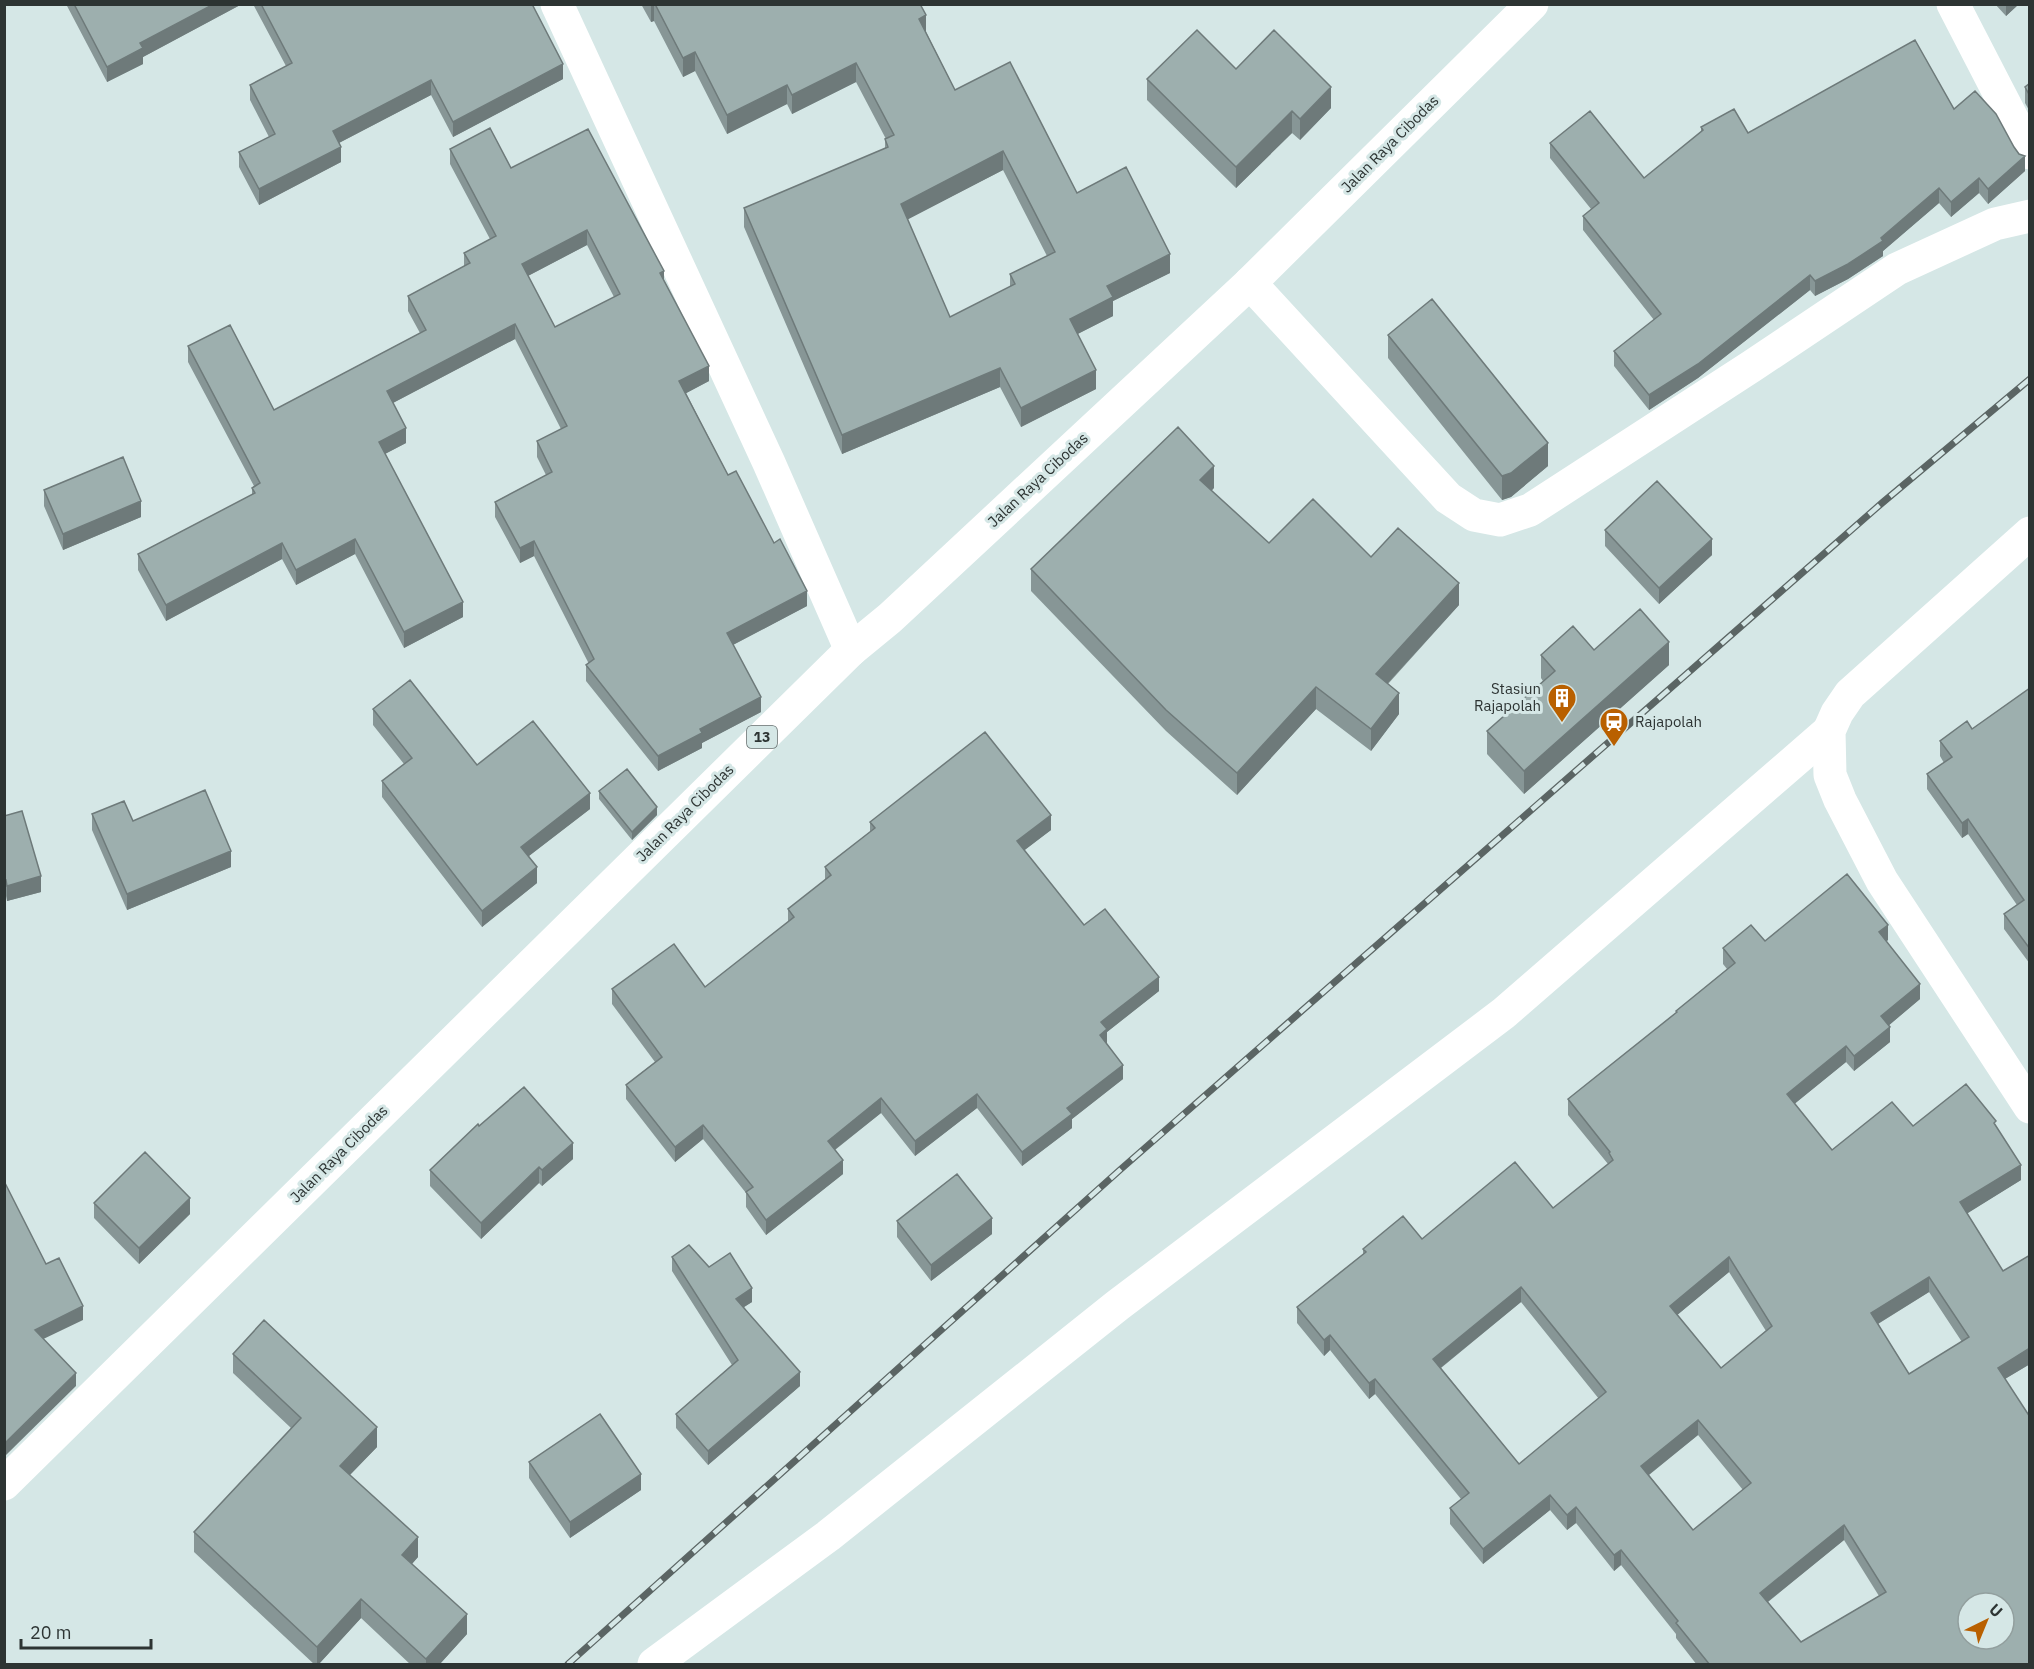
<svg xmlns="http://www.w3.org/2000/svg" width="2034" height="1669" viewBox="0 0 2034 1669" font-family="'IBM Plex Sans',sans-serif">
<rect width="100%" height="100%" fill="#d5e7e6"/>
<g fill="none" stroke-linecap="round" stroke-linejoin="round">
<path stroke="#fff" stroke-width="33" d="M1953 4 2030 153
M654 1664 828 1536 1118 1305 1504 1013 1829 731"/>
<path stroke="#fff" stroke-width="33" d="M557 4 769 463 851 650
M1250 283 1448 498 1474 515 1500 520 1530 510 1752 366 1897 269 1995 224 2030 216
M2030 533 1850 694 1837 713 1829 731 1830 775 1840 800 1882 881 2030 1107"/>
<path stroke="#fff" stroke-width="33" d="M4 1484 851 650 890 618 1250 283 1532 4"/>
<g stroke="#5b6564" stroke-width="7">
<path id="rail" d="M568 1664 1121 1169 1882 503 2030 379"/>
</g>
<use href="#rail" stroke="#d5e7e6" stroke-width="4.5" stroke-dasharray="14" stroke-linecap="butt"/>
</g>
<path fill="#879696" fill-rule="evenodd" d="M66 4H242L143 57V64L107 82Z
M253 4H532L563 79 453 137 431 95 339 143 341 162 259 205 239 167V152L269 137 250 100V85L286 66Z
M641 4H920L926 32 955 90 1170 273 1113 301V316L1077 334 1096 389 1021 427 1000 387 842 454 744 227V208L885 149V139H886L856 82 792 114 787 104 727 134 695 71 683 77 654 21 651 22ZM1003 170 1047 256 1010 274V287L950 317 907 219Z
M1995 4H2019L2006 16Z
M1236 69 1331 108 1300 140 1292 133 1236 188 1147 100V79Z
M2030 83V112L2025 103V87Z
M1954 109 2025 171 1988 204 1979 193 1951 217 1939 203 1883 251V256L1848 279 1815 296 1810 290 1698 378 1649 410 1614 366V351L1654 320 1583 230V216L1591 209 1550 158V143L1644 178 1701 132V127L1748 133Z
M450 149 511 168 664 281 709 381 686 393 728 475 807 606 733 645 761 712 702 743V748L658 771 586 681V665L589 664 534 556 520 563 495 517V502L546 475 537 457V441L561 429 515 339 393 403 406 443 385 454 463 617 404 648 355 554 296 585 282 559 166 621 138 570V554L252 495V488L254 486 188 362V346L274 410 420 333 408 311V296L464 266V253L490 239 450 164ZM587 245 614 297 555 327 528 276Z
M1388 335 1548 466 1511 497 1502 500 1388 358Z
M1214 488 1211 491 1269 543 1371 557 1459 605 1388 684 1399 714 1371 751 1316 709 1237 795 1166 731 1031 591V569Z
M44 490 141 517 63 550 44 506Z
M1605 530 1712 555 1659 604 1605 546Z
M1594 650 1669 665 1524 794 1487 754V731L1543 681 1541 678V655Z
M2030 688V964L2004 929V914L2017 905 1968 834 1962 838 1927 789V774L1944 763 1940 756V741L1972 729Z
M373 709 477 765 590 809 529 856 537 883 482 927 382 797V781L404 764 373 725Z
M599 791 657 815 632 840 599 799Z
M92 814 133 821 231 867 127 910 92 830Z
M4 816 41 892 7 901 6 896 4 897Z
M870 822 1051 830 1024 850 1084 925 1159 991 1107 1032V1044L1123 1079 1072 1119V1128L1022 1166 977 1108 915 1156 881 1113 835 1150 843 1174 766 1235 746 1207V1193L703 1139 675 1162 626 1099V1085L655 1062 612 1004V989L705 987 788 922V909L825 880V867L870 832Z
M1888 940 1886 941 1920 999 1889 1025 1890 1042 1854 1071 1846 1062 1794 1104 1832 1150 1913 1126H1996L2021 1180 1967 1213 2003 1271 2030 1255V1364L2005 1379 2030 1665H1697L1676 1638V1634L1621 1565 1614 1571 1576 1523 1567 1530 1550 1510 1483 1564 1450 1524V1508L1461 1499 1375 1394 1369 1399 1330 1350 1324 1356 1297 1323V1307L1363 1254V1249L1422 1239 1553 1208 1608 1164 1568 1115V1099L1676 1013V1011L1727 969 1723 964V948L1765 941ZM1729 1272 1766 1331 1721 1368 1677 1315ZM1929 1292 1962 1342 1909 1374 1878 1324ZM1521 1302 1599 1399 1519 1464 1441 1368ZM1698 1435 1743 1490 1693 1530 1649 1475ZM1844 1540 1879 1596 1801 1642 1768 1602Z
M479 1126 573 1159 542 1186 539 1183 481 1239 430 1186V1170Z
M94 1203 190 1214 139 1264 94 1218Z
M897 1221 992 1234 931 1281 897 1237Z
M672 1257 709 1267 752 1302 744 1307 800 1386 708 1465 676 1428V1414L732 1365 672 1271Z
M233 1354 377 1447 350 1475 418 1557 412 1564 467 1634 439 1665H411L361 1618 318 1665H315L194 1552V1532L291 1428 233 1373Z
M529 1462 641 1490 570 1538 529 1478Z"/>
<path fill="#6e7a7a" d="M214 4H242L143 57V64L107 82V67L140 43Z
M651 4H654V21L651 22Z
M2006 4H2019L2006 16Z
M926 15V34L919 19Z
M695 52V71L683 77V58Z
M856 63V82L792 114V95Z
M563 64V79L453 137V122Z
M431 80V95L333 146V131Z
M787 85V104L727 134V115Z
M1331 87V108L1300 140V119Z
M1292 111V133L1236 188V167Z
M341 147V162L259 205V189Z
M1003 151V170L901 223V204Z
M2025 156V171L1988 204V189Z
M1979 178V193L1951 217V202Z
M1939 188V203L1883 251V256L1848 279 1815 296V281L1881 238Z
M587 230V245L522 279V264Z
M1170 254V273L1113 301V316L1070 338V319L1107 286Z
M664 271V287L660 273Z
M1810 275V290L1698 378 1649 410V395Z
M515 324V339L387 406V391Z
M709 366V381L679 397V381Z
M1000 368V387L842 454V435Z
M1096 370V389L1021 427V408Z
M406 428V443L379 457V442Z
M1548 443V466L1511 497 1502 500V476Z
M1214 466V488L1200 502V480Z
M141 501V517L63 550V534Z
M355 539V554L296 585V570Z
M1712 539V555L1659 604V588Z
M534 541V556L520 563V548Z
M282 543V559L166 621V605Z
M1459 583V605L1376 696V674Z
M807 591V606L727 648V633Z
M463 602V617L404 648V632Z
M1669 642V665L1524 794V771Z
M1316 687V709L1237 795V773Z
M1399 693V714L1371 751V729Z
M761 697V712L702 743V748L658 771V756L700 729Z
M590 793V809L521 862V847Z
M657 807V815L632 840V832Z
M1051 815V830L1017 856V841Z
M1968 819V834L1962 838V823Z
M231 851V867L127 910V894Z
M537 867V883L482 927V911Z
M41 876V892L7 901V886Z
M6 880V896L4 897V881Z
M1888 925V940L1879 948V932Z
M1159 977V991L1107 1032V1043L1100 1049V1035L1101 1022Z
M1920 984V999L1881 1032V1016Z
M1890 1027V1042L1854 1071V1056Z
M1846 1046V1062L1787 1110V1094Z
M1123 1065V1079L1072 1119V1128L1022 1166V1152L1067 1108Z
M977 1094V1108L915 1156V1141Z
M881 1098V1113L828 1155V1141Z
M703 1125V1139L675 1162V1147Z
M573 1143V1159L542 1186V1170Z
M843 1160V1174L766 1235V1220Z
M2021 1165V1180L1960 1218V1202Z
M539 1167V1183L481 1239V1223Z
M190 1198V1214L139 1264V1248Z
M992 1218V1234L931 1281V1265Z
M1729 1257V1272L1670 1321V1306Z
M1929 1277V1292L1871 1328V1313Z
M1521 1287V1302L1433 1374V1359Z
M752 1288V1302L736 1312V1299Z
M83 1306V1320L35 1343V1330Z
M1330 1335V1350L1324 1356V1340Z
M2030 1348V1364L1998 1383V1368Z
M800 1372V1386L708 1465V1451Z
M76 1373V1386L4 1457V1444Z
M1375 1379V1394L1369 1399V1383Z
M1698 1420V1435L1641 1481V1466Z
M377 1427V1447L340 1485V1466Z
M641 1474V1490L570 1538V1522Z
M1550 1495V1510L1483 1564V1549Z
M1576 1507V1523L1567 1530V1515Z
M1844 1525V1540L1760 1608V1593Z
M418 1537V1557L402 1575V1555Z
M1621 1550V1565L1614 1571V1555Z
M361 1599V1618L318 1665H317V1647Z
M467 1614V1634L439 1665H426V1659Z"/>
<path fill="#9dafae" stroke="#6e7a7a" stroke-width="1.5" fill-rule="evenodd" d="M74 4H214L140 43 143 48 107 67Z
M261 4H532L563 64 453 122 431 80 333 131 341 147 259 189 239 152 275 134 250 85 292 63Z
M655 4H920L926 15 919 19 955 90 1010 62 1077 193 1126 167 1170 254 1107 286 1113 297 1070 319 1096 370 1021 408 1000 368 842 435 744 208 888 147 885 139 894 135 856 63 792 95 787 85 727 115 695 52 683 58ZM1003 151 1055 252 1010 274 1015 284 950 317 901 204Z
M1197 30 1236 69 1274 30 1331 87 1300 119 1292 111 1236 167 1147 79Z
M1915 40 1954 109 1975 91 1996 114 2014 147 2019 154 2025 156 1988 189 1979 178 1951 202 1939 188 1881 238 1883 241 1848 264 1815 281 1810 275 1698 364 1649 395 1614 351 1661 314 1583 216 1599 203 1550 143 1590 111 1644 178 1703 130 1701 127 1734 109 1748 133Z
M2030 83V96L2025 87Z
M490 128 511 168 588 129 664 271 660 273 709 366 679 381 728 475 736 471 774 543 780 539 807 591 727 633 761 697 700 729 702 733 658 756 586 665 594 659 534 541 520 548 495 502 552 472 537 441 567 426 515 324 387 391 406 428 379 442 463 602 404 632 355 539 296 570 282 543 166 605 138 554 255 493 252 488 260 483 188 346 230 325 274 410 426 330 408 296 470 263 464 253 496 236 450 149ZM587 230 620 294 555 327 522 264Z
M1432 299 1548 443 1511 473 1502 476 1388 335Z
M1178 427 1214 466 1200 480 1269 543 1313 499 1371 557 1398 528 1459 583 1376 674 1399 693 1371 729 1316 687 1237 773 1166 710 1031 569Z
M123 457 141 501 63 534 44 490Z
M1657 481 1712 539 1659 588 1605 530Z
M1640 609 1669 642 1524 771 1487 731 1555 671 1541 655 1573 626 1594 650Z
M410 680 477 765 533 721 590 793 521 847 537 867 482 911 382 781 412 758 373 709Z
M2030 688V949L2004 914 2024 900 1968 819 1962 823 1927 774 1952 757 1940 741 1967 721 1972 729Z
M985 732 1051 815 1017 841 1084 925 1105 909 1159 977 1101 1022 1107 1029 1100 1035 1123 1065 1067 1108 1072 1114 1022 1152 977 1094 915 1141 881 1098 828 1141 843 1160 766 1220 746 1192 753 1187 703 1125 675 1147 626 1085 662 1057 612 989 674 944 705 987 794 917 788 909 831 875 825 867 875 828 870 822Z
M627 769 657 807 632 832 599 791Z
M205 790 231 851 127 894 92 814 124 801 133 821Z
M22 811 41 876 7 886 6 880 4 881V816Z
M1847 874 1888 925 1879 932 1920 984 1881 1016 1890 1027 1854 1056 1846 1046 1787 1094 1832 1150 1892 1102 1913 1126 1966 1084 1996 1121 1994 1123 2021 1165 1960 1202 2003 1271 2030 1255V1348L1998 1368 2030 1417V1665H1710L1676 1623 1678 1621 1621 1550 1614 1555 1576 1507 1567 1515 1550 1495 1483 1549 1450 1508 1469 1493 1375 1379 1369 1383 1330 1335 1324 1340 1297 1307 1366 1252 1363 1249 1403 1216 1422 1239 1515 1162 1553 1208 1613 1160 1609 1153 1610 1152 1568 1099 1677 1012 1676 1011 1735 963 1723 948 1751 925 1765 941ZM1729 1257 1772 1326 1721 1368 1670 1306ZM1929 1277 1969 1337 1909 1374 1871 1313ZM1521 1287 1606 1392 1519 1464 1433 1359ZM1698 1420 1751 1483 1693 1530 1641 1466ZM1844 1525 1886 1592 1801 1642 1760 1593ZM1968 1603H2004V1639H1968Z
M524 1087 573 1143 542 1170 539 1167 481 1223 430 1170 478 1124 479 1126Z
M145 1152 190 1198 139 1248 94 1203Z
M957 1174 992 1218 931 1265 897 1221Z
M4 1181 46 1264 59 1258 83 1306 35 1330 76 1373 4 1444Z
M689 1245 709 1267 730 1253 752 1288 736 1299 800 1372 708 1451 676 1414 738 1360 672 1257Z
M264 1320 377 1427 340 1466 418 1537 402 1555 467 1614 426 1659 361 1599 317 1647 194 1532 301 1418 233 1354Z
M600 1414 641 1474 570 1522 529 1462Z"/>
<defs>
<g id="building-pin" transform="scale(1.5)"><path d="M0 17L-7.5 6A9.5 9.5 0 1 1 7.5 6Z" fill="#b96000" stroke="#d5e7e6"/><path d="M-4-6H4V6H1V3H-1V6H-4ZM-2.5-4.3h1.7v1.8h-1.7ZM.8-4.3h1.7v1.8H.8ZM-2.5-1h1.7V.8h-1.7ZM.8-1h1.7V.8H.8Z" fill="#fff"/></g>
<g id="station-pin" transform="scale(1.5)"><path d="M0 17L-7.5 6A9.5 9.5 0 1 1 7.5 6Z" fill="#b96000" stroke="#d5e7e6"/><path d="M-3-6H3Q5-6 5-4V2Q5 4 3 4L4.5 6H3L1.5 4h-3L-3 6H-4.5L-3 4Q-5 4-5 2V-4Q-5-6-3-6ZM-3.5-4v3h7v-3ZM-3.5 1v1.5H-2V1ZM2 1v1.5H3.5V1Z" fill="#fff"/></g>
</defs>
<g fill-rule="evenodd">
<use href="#building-pin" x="1562" y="698"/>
<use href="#station-pin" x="1614" y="722"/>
</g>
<g text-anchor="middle" stroke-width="6" stroke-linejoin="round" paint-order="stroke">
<rect fill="#d5e7e6" stroke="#5f6a69" stroke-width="1.5" x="747" y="726" width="30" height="22" rx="4.5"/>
<g font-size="14" font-weight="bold" fill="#2d3433">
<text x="762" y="742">13</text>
</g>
<g font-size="15" fill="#2d3433" stroke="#d5e7e6">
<text transform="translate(1390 144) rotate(-45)" y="5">Jalan Raya Cibodas</text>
<text transform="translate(1038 480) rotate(-43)" y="5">Jalan Raya Cibodas</text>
<text transform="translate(685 813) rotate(-45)" y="5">Jalan Raya Cibodas</text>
<text transform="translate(339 1154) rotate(-45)" y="5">Jalan Raya Cibodas</text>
</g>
<g font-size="15" fill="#2d3433" stroke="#d5e7e6" text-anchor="end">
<text x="1541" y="694">Stasiun<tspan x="1541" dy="17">Rajapolah</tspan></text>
<text x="1635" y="727" text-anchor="start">Rajapolah</text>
</g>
</g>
<rect width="2034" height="1669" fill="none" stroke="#2d3433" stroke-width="12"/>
<g transform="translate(1986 1621) rotate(43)"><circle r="28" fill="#d5e7e6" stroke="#929f9e" stroke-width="1.5"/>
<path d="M0-4.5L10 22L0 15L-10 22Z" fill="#b96000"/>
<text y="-9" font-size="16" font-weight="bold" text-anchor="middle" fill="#2d3433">U</text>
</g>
<path d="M21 1639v9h130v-9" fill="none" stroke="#2d3433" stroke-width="3"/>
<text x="30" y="1639" font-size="18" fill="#2d3433" stroke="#d5e7e6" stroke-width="4.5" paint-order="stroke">20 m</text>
</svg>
